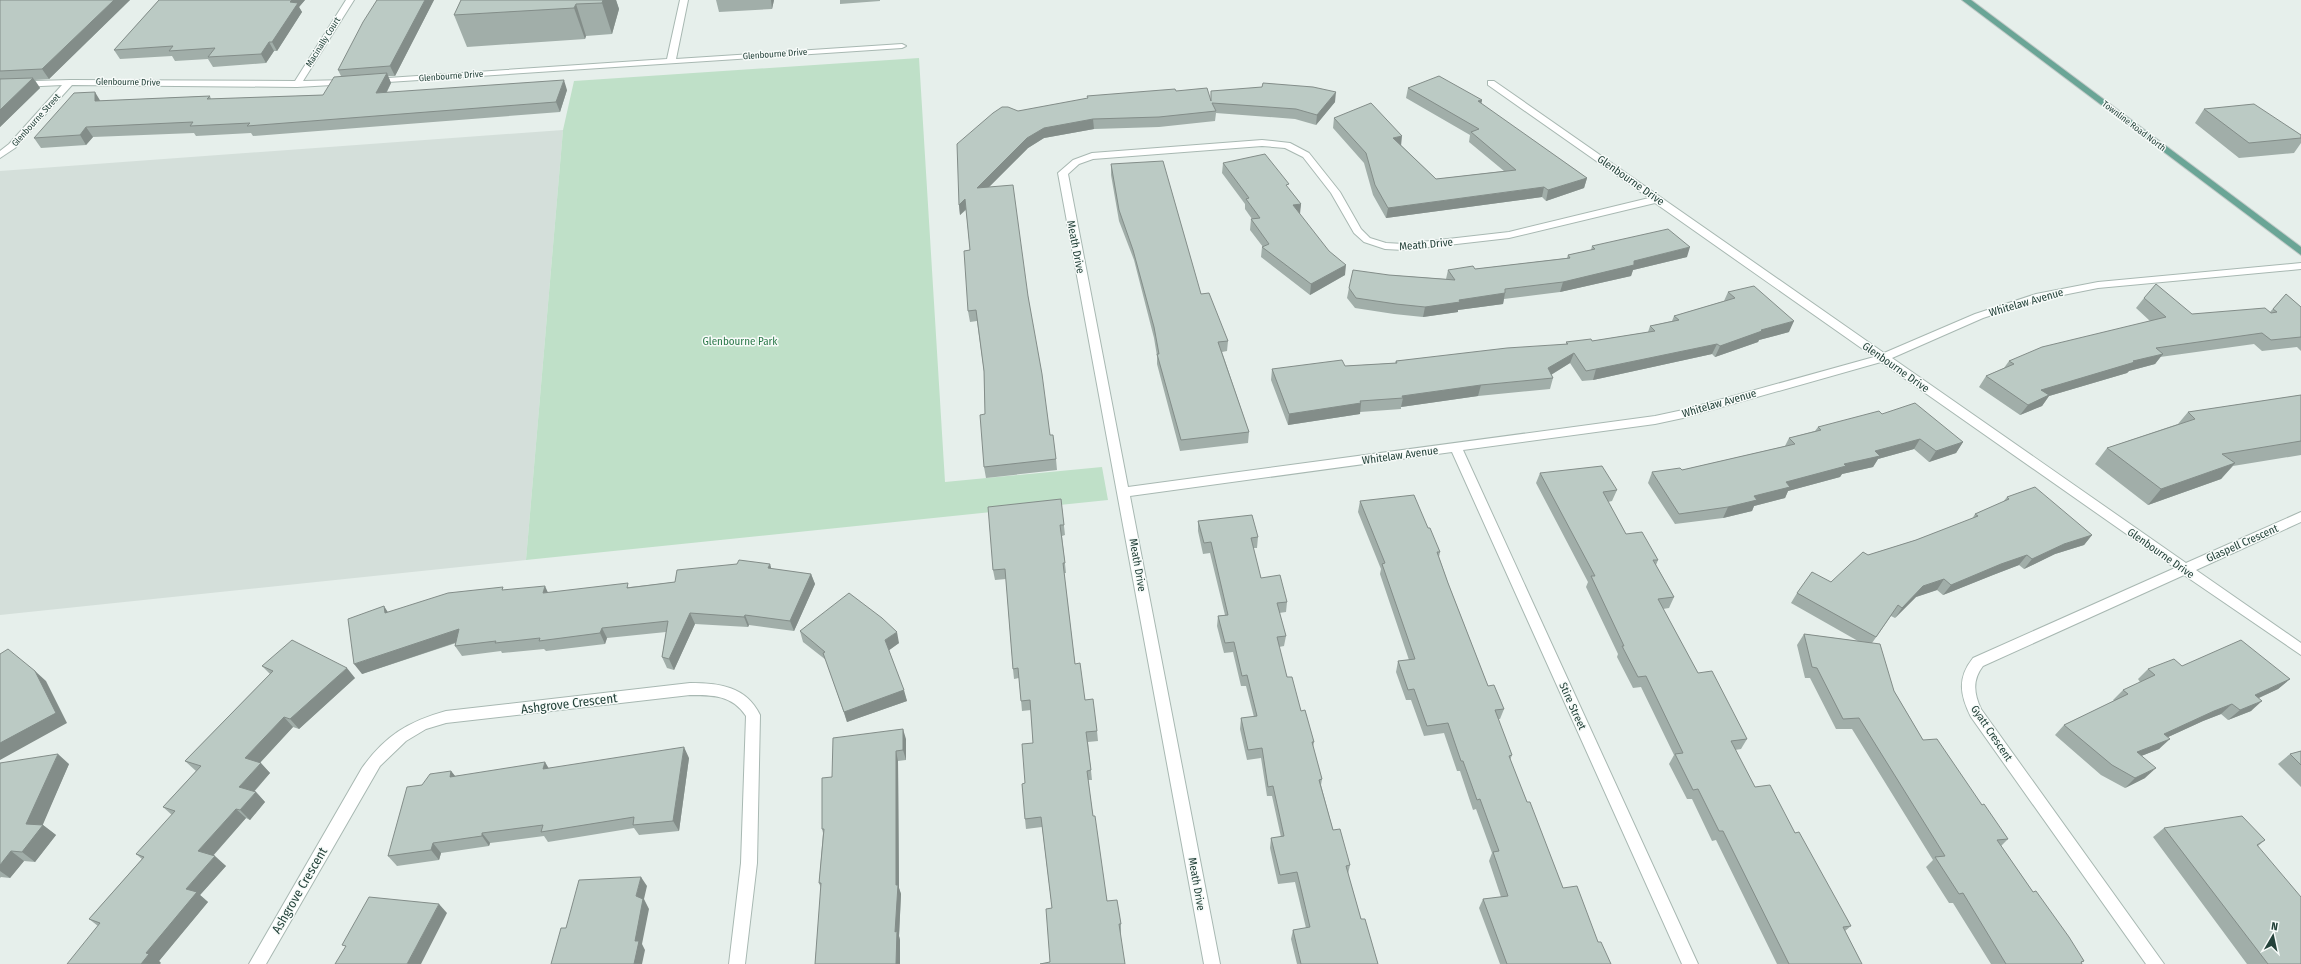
<svg xmlns="http://www.w3.org/2000/svg" width="2301" height="964" viewBox="0 0 2301 964" font-family="'Fira Sans Condensed',sans-serif">
<rect width="100%" height="100%" fill="#e6efeb"/>
<path fill="#d4dfda" d="M563 130 526 560 0 615V171Z"/>
<path fill="#bfe0c8" d="M919 58 945 482 1102 467 1108 500 526 560 563 130 574 81Z"/>
<g fill="none" stroke-linecap="round" stroke-linejoin="round">
<g stroke="#a8b8b2" stroke-width="2">
<path id="minor" d="M346 0H354L303 81 347 80 351 82 350 84 297 87 72 85 15 148 0 158V151L9 144 62 85 0 88V82L70 80 295 81Z
M680 0H688L676 59 902 44 906 46 902 48 373 83 369 81 373 79 667 59Z
M1488 81H1494L1884 353 1975 314 2036 294 2098 282 2301 263V269L2098 288 2038 300 1983 318 1892 358 2186 563 2301 512V522L2196 570 2301 643V655L2184 575 1983 666C1972 680 1974 694 1981 709L2164 964H2146L1971 717C1960 695 1957 678 1973 658L2175 568 1881 362 1683 418 1655 424 1463 450 1698 964H1682L1452 452 1130 496 1220 964H1204L1058 173 1073 160 1092 153 1262 140 1290 143 1309 153 1340 192 1361 229 1370 238 1386 243 1404 244 1509 232 1649 198 1488 85ZM1262 146 1285 148 1303 157 1331 193 1354 233 1364 242 1385 249 1404 250 1509 238 1655 203 1874 357 1683 410 1655 416 1128 487 1068 174 1079 164 1093 159Z
M690 683C719 683 746 686 760 715L757 863 745 964H729L741 863 746 716C732 695 713 695 690 695L446 723 426 729 406 741 380 766 266 964H249L362 768C385 736 407 722 446 711Z"/>
</g>
<g stroke="#c2cac8" stroke-width="2">
<path id="major" d="M1962 0H1971L2301 247V255Z"/>
</g>
<use href="#minor" fill="#fff" fill-rule="evenodd"/>
<use href="#major" fill="#6aa596" fill-rule="evenodd"/>
</g>
<path fill="#a1aea9" d="M0 0H130L49 79 35 80 40 88 0 127Z
M159 0H305L299 7 302 12 277 51H274L266 63 213 67 208 59 175 61 172 56 120 59 114 50Z
M377 0H434L395 76H388L391 83 387 92 567 90 560 112 253 136 251 133 196 136 194 133 93 137 86 145 41 148 34 138 100 101 210 96 211 99 323 95 341 76 338 70Z
M461 0H616L619 9 612 34 586 36 585 39 467 47 454 15Z
M716 0H774L772 9 719 12Z
M840 0H880V1L840 4Z
M1408 88 1482 100 1481 104 1587 178 1584 188 1546 201 1542 197 1386 218 1373 195 1364 163 1333 128 1334 118 1401 145 1436 179 1504 171 1469 142 1470 135 1406 98Z
M1176 91 1211 100V91L1335 102 1316 125 1295 119 1216 113 1215 121 1159 127 1094 129 1044 138 1028 148 989 187 1028 296 1050 435 1056 459 1057 470 986 478 984 467 985 414 984 372 977 321 970 322 968 311 970 250 966 210 960 215 959 205 1018 111Z
M2204 109 2301 135V143L2294 153 2239 158 2195 123Z
M1223 163 1289 189 1301 204 1299 214 1345 275 1310 295 1261 257 1262 247H1263L1250 230 1251 219H1252L1245 209V204L1222 173Z
M1111 164 1201 294 1228 341 1227 351 1222 352 1249 432 1248 443 1180 451 1157 364V356L1154 338 1134 260 1119 221 1111 175Z
M1592 246 1687 257 1633 270 1631 276 1560 292 1504 299 1503 304 1458 310V312L1423 317 1394 314 1355 308 1347 298 1349 288 1389 275 1446 279 1448 270 1475 269 1567 258 1568 255 1591 250Z
M1728 292 1789 332 1759 340 1758 342 1715 357 1712 354 1593 380 1582 381 1570 363 1551 375 1553 378 1550 389 1478 396 1401 407V409L1360 412V414L1288 425 1271 380 1272 369 1345 366 1395 363 1396 361 1566 344V342L1592 341 1648 332 1650 326 1672 321 1674 316 1724 301Z
M2286 294 2301 307V351L2297 347 2262 351 2254 344 2160 357 2155 364 2129 371 2127 373 2049 396 2042 406 2020 415 1979 387 1986 376 2004 368 2009 361 2150 321 2136 308 2144 298 2192 314 2270 312Z
M2301 395V455L2233 466 2221 479 2148 505 2095 464 2107 448 2178 424 2188 412Z
M1882 414 1963 442 1956 453 1929 462 1914 449 1878 459 1873 467 1842 474 1840 477 1788 491 1785 498 1754 506 1752 511 1723 518 1675 524 1648 483 1652 472 1682 470 1785 446 1789 438 1815 431 1818 427Z
M1540 473 1617 490 1612 501 1608 502 1626 534 1658 560 1656 565 1674 597 1669 608 1663 609 1698 673 1747 739 1741 749 1735 750 1755 787 1795 833 1851 926 1845 931 1862 964H1777L1716 840 1712 841 1692 799H1687L1669 764 1674 755 1641 687 1633 688 1617 657 1618 654 1586 587 1588 582 1536 483Z
M2007 497 2092 535 2084 545 2055 554 2024 569 2019 565 1993 575 1943 595 1937 590 1916 597 1895 618 1891 616 1872 643 1894 691 1923 740 1982 805 2008 839 2001 846 2033 892 2084 961 2081 963 2082 964H1991L1953 903H1949L1926 867 1933 860 1852 729H1836L1810 678H1805L1797 645 1804 634 1858 641 1791 603 1797 593 1831 582 1868 555 1916 540 1972 519 1975 514 2003 502Z
M1061 499 1065 535 1062 536 1066 573H1064L1075 664 1085 700 1097 731 1098 741 1088 742 1092 780H1088L1093 816 1107 901 1121 924V933L1050 962 1052 908 1042 827 1026 829 1025 819V783L1033 743 1031 710 1022 711 1019 678 1014 679 1013 669 1006 579 995 580 993 570Z
M1360 501 1428 528 1440 552 1439 557 1448 583 1488 686 1504 709 1500 719H1498L1512 755 1510 760 1527 802 1563 888 1598 942 1611 964H1500L1479 908 1483 899 1501 897 1489 861 1492 853 1476 809 1473 810 1460 771H1457L1444 733 1424 736 1411 700H1406L1396 672 1398 661 1409 660 1380 574 1381 569 1358 512Z
M1198 521 1258 537 1257 548H1253L1261 578 1287 602 1286 612 1279 613 1286 636 1284 646 1279 647 1287 677 1314 742 1313 747 1322 779 1321 785 1333 830 1350 865 1348 874 1361 919 1378 964H1297L1291 939 1293 930 1306 928 1295 882 1278 884 1270 848 1271 838 1281 837 1272 796H1267L1261 758 1247 760 1240 729 1241 718 1254 717 1246 686H1241L1233 652 1224 653 1217 626 1218 616 1225 615 1210 553 1203 554 1198 531Z
M770 564 771 569 811 574 815 584 794 631 749 625 748 627 695 624 674 670 667 668 662 657 666 632 607 638 605 644 546 651 544 649 502 653 501 651 462 656 455 646 456 643 362 674 384 606 387 612 548 593 630 587 675 582Z
M800 631 899 643 889 650 907 701 847 722 826 660 803 642Z
M262 666 355 678 299 729 293 727 260 763 270 773 254 792H256L265 802 250 820 246 818 213 856 226 866 200 895 208 902 159 961 161 963 98 926 89 919 142 859 136 854 172 815 163 807 196 771 185 761 270 674Z
M2182 666 2290 679 2278 689 2259 698 2251 711 2228 720 2221 714 2203 721 2168 737 2159 749 2141 756 2145 778 2125 788 2101 775 2055 735 2064 725 2114 701 2113 700 2123 690 2140 682 2138 679 2148 669Z
M906 739V760L898 761 899 888 901 894 899 936 900 940V964H815L821 888 819 883 823 833 822 829 832 777Z
M2301 751V787L2278 764 2290 754Z
M689 758 679 831 639 835 634 828 548 842 544 836 490 843 489 846 441 853 439 860 397 866 388 856 422 785 451 771 455 776 548 768Z
M0 763 69 764 42 825H43L56 835 35 862 24 861 10 878 1 877 0 878Z
M2164 828 2265 840 2258 846 2301 964H2247L2153 837Z"/>
<path fill="#838d89" d="M114 0H130L49 79 42 69Z
M292 0H305L299 7 302 12 277 51 272 42 290 2Z
M425 0H434L395 76 390 66Z
M603 0H616L619 9 612 34 602 3Z
M771 0H774L772 9Z
M576 4 586 36 585 39 574 8Z
M269 42 274 51 266 63 261 54Z
M387 73 391 83 381 103 376 93Z
M33 78 40 88 0 127V110Z
M564 80 567 90 560 112 556 102Z
M95 92 101 102 95 101Z
M1336 92 1335 102 1316 125 1317 115Z
M1482 100 1480 109 1478 101Z
M1093 119 1094 129 1044 138 1028 148 978 198 977 188 1027 138 1044 128Z
M86 127 93 137 86 145 80 135Z
M1402 136 1401 146 1393 138Z
M1587 178 1584 188 1546 201 1548 190Z
M1544 187 1542 197 1386 218 1388 208Z
M965 199 966 209 960 215 959 205Z
M1301 204 1300 214 1292 216 1293 205Z
M1690 247 1687 257 1633 270 1631 276 1560 292 1563 282 1634 261Z
M1346 265 1345 275 1310 295 1311 284Z
M1505 293 1503 304 1458 310V312L1423 317 1425 307 1459 300Z
M1794 321 1789 332 1759 340 1758 342 1715 357 1720 346 1761 330Z
M1717 344 1712 354 1593 380 1596 369Z
M1574 353 1570 363 1544 379 1548 368Z
M2163 354 2155 364 2129 371 2127 373 2049 396 2042 406 2020 415 2028 405 2041 390 2133 361Z
M1481 385 1478 396 1401 407 1403 398 1402 396Z
M1361 403 1360 414 1288 425 1289 414Z
M1920 439 1914 449 1878 459 1873 467 1842 474 1840 477 1788 491 1785 498 1754 506 1752 511 1723 518 1728 507 1786 482 1844 464 1875 451Z
M1963 442 1956 453 1929 462 1936 451Z
M2235 463 2221 479 2148 505 2161 489Z
M2092 535 2084 545 2055 554 2024 569 2032 559 2064 544Z
M2027 555 2019 565 1993 575 1943 595 1951 585 2001 564Z
M770 564 773 575 768 568Z
M811 574 815 584 794 631 790 621Z
M1944 579 1937 590 1916 597 1895 618 1902 608 1923 586Z
M545 586 550 597 543 593Z
M384 606 391 617 385 613Z
M690 613 695 624 674 670 669 659Z
M745 615 749 625 748 627 744 617Z
M602 628 607 638 605 644 600 633Z
M459 629 466 639 362 674 354 664Z
M897 632 899 643 888 651 885 640Z
M347 668 355 678 299 729 290 719Z
M35 671 46 681 67 723 0 760V743Z
M2290 679 2278 689 2243 705 2255 695Z
M904 690 907 701 847 722 844 712Z
M2262 701 2251 711 2228 720 2240 710Z
M2232 704 2221 714 2203 721 2153 744 2164 734 2214 711Z
M284 717 293 727 255 768 245 758Z
M903 729 906 739V760L903 750Z
M2170 739 2159 749 2126 762 2137 752Z
M684 747 689 758 679 831 673 821Z
M896 751 898 761 899 888 901 894 899 936 900 940V964H896L895 932 896 885Z
M58 754 69 764 41 829 43 825 56 835 35 862 22 852 26 824Z
M545 762 551 772 543 769Z
M261 763 270 773 249 797 239 787Z
M2156 768 2145 778 2125 788 2135 778Z
M451 771 459 781 450 777Z
M256 792 265 802 250 820 240 810Z
M236 809 246 818 209 860 198 851Z
M482 833 490 843 489 846 482 836Z
M433 843 441 853 439 860 431 850Z
M11 851 24 861 10 878 0 871V865Z
M215 856 226 866 200 895 208 902 159 961 161 963 160 964H141L146 953 186 889Z
M641 877 647 886 644 899 649 909 642 944 645 950 642 964H634L636 896Z
M439 904 447 913 421 964H407Z"/>
<path fill="#bbcac4" stroke="#838d89" d="M0 0H114L42 69 0 71Z
M159 0H292L290 2 298 3 272 42H269L261 54 208 57 215 48 169 51 173 46 114 50Z
M377 0H425L390 66 338 70 363 22Z
M461 0H603L602 3 576 4 574 8 454 15Z
M387 73 376 93 564 80 556 102 247 126 250 123 190 126 193 122 86 127 80 135 34 138 74 93 95 92V101L210 96 207 99 323 95 334 77Z
M1439 76 1482 100 1478 101 1587 178 1548 190 1544 187 1388 208 1375 185 1366 153 1334 118 1371 103 1402 136 1393 138 1436 179 1516 170 1471 132 1479 129 1408 88Z
M33 78 0 110V79Z
M1263 83 1313 87 1336 92 1317 115 1296 109 1212 103 1216 111 1159 117 1093 119 1044 128 1027 138 977 188 1013 185 1028 296 1042 374 1050 435H1053L1056 459 984 467 980 415 985 414 984 371 976 310 968 311 964 251 970 250 965 199 959 205 957 144 993 113 1002 107H1008L1018 111 1088 98 1087 96 1175 89 1176 91 1207 88 1211 101V91L1262 87Z
M2254 104 2301 135V138L2249 143 2204 109Z
M1265 154 1289 184 1286 185 1301 204 1293 205 1329 251 1346 265 1311 284 1262 247 1269 244 1251 219 1260 218 1246 199 1249 198 1223 163Z
M1163 161 1201 294 1209 293 1228 341 1218 342 1249 432 1181 440 1157 354H1159L1154 327 1133 250 1119 210 1111 164Z
M1668 229 1690 247 1634 261V265L1563 282 1505 289V293L1459 300 1460 302 1425 307 1396 304 1356 298 1349 288 1353 270 1389 275 1455 280 1448 270 1473 266 1475 269 1570 258 1568 255 1595 249 1592 246Z
M2156 284 2192 314 2265 308 2271 313 2277 312 2273 309 2286 294 2301 307V337L2271 340 2262 333 2156 348 2163 354 2133 361 2135 362 2041 390 2049 395 2028 405 1986 376 2014 364 2009 361 2042 347 2166 317 2144 298Z
M1754 286 1794 321 1761 330 1762 331 1720 346 1717 344 1596 369 1586 371 1574 353 1548 368 1553 378 1481 385 1402 396 1403 398 1360 401 1361 403 1289 414 1272 369 1342 360 1345 366 1397 363 1396 361 1507 348 1568 344 1566 342 1591 339 1592 341 1655 331 1650 326 1679 320 1674 316 1735 298 1728 292Z
M2301 395V441L2222 454 2235 463 2161 489 2107 448 2195 419 2188 412Z
M1915 403 1963 442 1936 451 1920 439 1875 451 1880 456 1844 464 1846 466 1786 482 1790 487 1754 496 1757 500 1728 507 1679 514 1652 472 1680 468 1682 470 1795 444 1789 438 1821 430 1818 427 1879 411 1882 414Z
M1602 466 1617 490 1603 492 1626 534 1642 532 1658 560H1653L1674 597 1658 599 1698 673 1712 671 1747 739 1731 741 1755 787 1770 785 1795 833 1799 832 1851 926 1843 927 1862 964H1789L1723 831H1719L1698 789 1693 790 1675 754 1683 753 1646 676 1638 677 1622 646H1624L1591 576H1595L1540 473Z
M2035 487 2092 535 2064 544 2032 559 2027 555 2001 564 1951 585 1944 579 1923 586 1902 608 1898 605 1876 637 1797 593 1812 572 1831 582 1863 552 1868 555 1916 540 1978 516 1975 514 2009 499 2007 497Z
M1414 495 1428 528H1430L1440 552H1437L1448 583 1488 686 1494 685 1504 709 1495 710 1512 755 1509 756 1527 802H1530L1563 888 1577 886 1598 942H1601L1611 964H1507L1483 899 1508 896 1493 852 1499 851 1480 799 1477 800 1463 761H1461L1448 723 1427 726 1414 689 1408 690 1398 661 1415 659 1382 564 1385 563 1360 501Z
M1061 499 1064 525H1060L1065 563H1063L1075 664 1080 663 1085 700 1093 699 1097 731 1086 732 1091 770 1087 771 1093 816H1095L1107 901 1117 900 1121 924H1119L1125 964H1040L1050 962 1046 909 1052 908 1041 817 1025 819 1022 784 1025 783 1022 744 1033 743 1030 700 1021 701 1018 668 1013 669 1005 569 993 570 988 507Z
M1252 515 1258 537 1251 538 1261 578 1280 575 1287 602 1277 603 1286 636 1277 637 1287 677H1292L1301 711 1305 710 1314 742H1312L1322 779 1319 780 1333 830 1340 829 1350 865 1346 866 1361 919H1365L1378 964H1301L1293 930 1310 927 1297 872 1280 875 1271 838 1284 836 1273 786 1268 787 1262 748 1248 750 1241 718 1257 716 1247 675 1242 676 1234 642 1225 643 1218 616 1228 615 1211 542 1204 543 1198 521Z
M739 560 770 564 768 568 811 574 790 621 745 615 744 617 690 613 669 659 662 657 668 621 602 628 600 633 539 641 540 638 495 643 496 641 455 646 459 629 354 664 348 619 384 606 385 613 448 593 503 587 502 590 545 586 543 593 628 583 627 588 675 582 677 570 737 564Z
M849 593 882 618 897 632 885 640 904 690 844 712 823 653 825 652 800 631Z
M1804 634 1880 644 1894 691 1923 740 1937 739 1982 805 1984 804 2008 839 1997 840 2033 892 2036 891 2069 937 2084 961 2081 962 2082 964H2006L1963 893 1959 894 1935 857 1945 856 1859 718 1843 719 1817 668 1812 667Z
M292 640 347 668 290 719 284 717 245 758 261 763 239 787 256 792 240 810 236 809 198 851 215 856 186 889 197 892 146 953 149 954 141 964H67L100 923 89 919 144 857 136 854 175 811 163 807 201 766 185 761 273 671 262 666Z
M2241 640 2290 679 2255 695 2262 701 2240 710 2232 704 2214 711 2164 734 2170 739 2137 752 2156 768 2135 778 2112 765 2064 725 2128 694 2123 690 2155 675 2148 669 2174 659 2182 666Z
M8 649 35 671 56 713 0 743V654Z
M903 729V750L896 751V885H898L895 932 897 931 896 964H815L821 883H819L824 829H822V778L832 777 833 738Z
M684 747 673 821 633 825 634 817 541 832 543 825 482 833V836L433 843 431 850 388 856 407 787 422 785 430 774 451 771 450 777 545 762 543 769Z
M2301 751V765L2290 754Z
M58 754 26 824 43 825 22 852 11 851 0 865V763Z
M2242 816 2265 840 2257 845 2301 897V964H2268L2164 828Z
M641 877 636 896 643 899 635 941H639L634 964H551L561 928H566L579 880Z
M369 897 439 904 407 964H335L346 946 342 945Z"/>
<g text-anchor="middle" stroke-width="3" stroke-linejoin="round" paint-order="stroke">
<g font-size="9" fill="#24423a" stroke="#f7fbf9">
<text transform="translate(323 42) rotate(-58)" y="3">Macinally Court</text>
<text transform="translate(775 54) rotate(-4)" y="3">Glenbourne Drive</text>
<text transform="translate(451 76) rotate(-4)" y="3">Glenbourne Drive</text>
<text transform="translate(128 82) rotate(1)" y="3">Glenbourne Drive</text>
<text transform="translate(36 120) rotate(-48)" y="3">Glenbourne Street</text>
<text transform="translate(2134 126) rotate(37)" y="3">Townline Road North</text>
</g>
<g font-size="11" fill="#24423a" stroke="#f7fbf9">
<text transform="translate(1631 180) rotate(35)" y="4">Glenbourne Drive</text>
<text transform="translate(1426 244) rotate(-5)" y="4">Meath Drive</text>
<text transform="translate(1076 247) rotate(79)" y="4">Meath Drive</text>
<text transform="translate(2026 302) rotate(-16)" y="4">Whitelaw Avenue</text>
<text transform="translate(1896 367) rotate(35)" y="4">Glenbourne Drive</text>
<text transform="translate(1719 403) rotate(-16)" y="4">Whitelaw Avenue</text>
<text transform="translate(1400 455) rotate(-8)" y="4">Whitelaw Avenue</text>
<text transform="translate(2242 543) rotate(-24)" y="4">Glaspell Crescent</text>
<text transform="translate(2161 553) rotate(35)" y="4">Glenbourne Drive</text>
<text transform="translate(1138 565) rotate(80)" y="4">Meath Drive</text>
<text transform="translate(1573 706) rotate(66)" y="4">Stire Street</text>
<text transform="translate(1992 733) rotate(56)" y="4">Gyatt Crescent</text>
<text transform="translate(1197 884) rotate(80)" y="4">Meath Drive</text>
</g>
<g font-size="11" fill="#2d7a4b" stroke="#f7fbf9">
<text x="740" y="345">Glenbourne Park</text>
</g>
<g font-size="13" fill="#24423a" stroke="#f7fbf9">
<text transform="translate(569 703) rotate(-7)" y="5">Ashgrove Crescent</text>
<text transform="translate(299 890) rotate(-60)" y="5">Ashgrove Crescent</text>
</g>
</g>
<g transform="translate(2273 936) rotate(9)" stroke="#f7fbf9" stroke-width="3" paint-order="stroke">
<path d="M0-3L7 15L0 10L-7 15Z" fill="#24423a"/>
<text y="-6" font-size="11" font-weight="bold" text-anchor="middle" fill="#24423a">N</text>
</g>
</svg>
